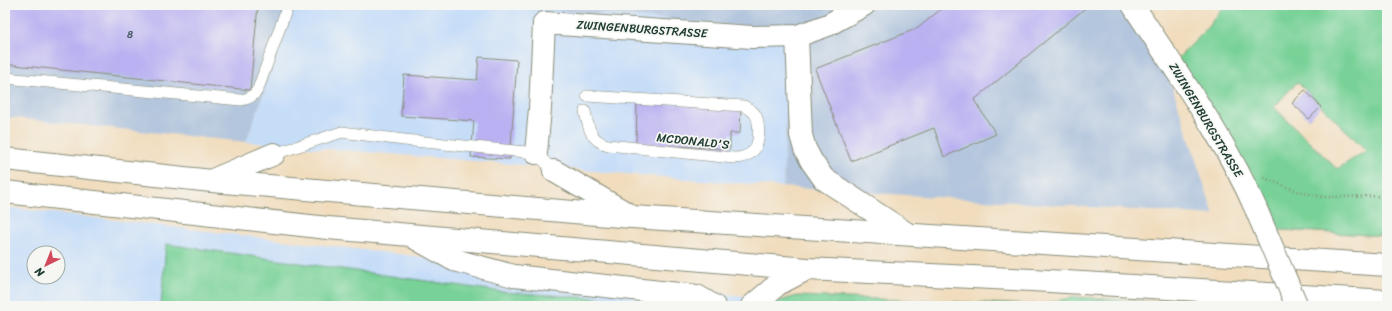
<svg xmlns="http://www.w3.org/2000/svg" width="1392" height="311" viewBox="0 0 1392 311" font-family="Sriracha,sans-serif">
<rect width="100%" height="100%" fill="#f6f6f2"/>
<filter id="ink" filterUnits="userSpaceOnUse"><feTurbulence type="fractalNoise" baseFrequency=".025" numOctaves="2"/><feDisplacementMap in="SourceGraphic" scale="8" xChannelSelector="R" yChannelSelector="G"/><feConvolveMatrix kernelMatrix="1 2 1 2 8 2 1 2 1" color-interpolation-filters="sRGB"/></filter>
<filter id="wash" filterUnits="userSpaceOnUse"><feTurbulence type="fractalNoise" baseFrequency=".012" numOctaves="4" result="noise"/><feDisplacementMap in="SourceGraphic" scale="16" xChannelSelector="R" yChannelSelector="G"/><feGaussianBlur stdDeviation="0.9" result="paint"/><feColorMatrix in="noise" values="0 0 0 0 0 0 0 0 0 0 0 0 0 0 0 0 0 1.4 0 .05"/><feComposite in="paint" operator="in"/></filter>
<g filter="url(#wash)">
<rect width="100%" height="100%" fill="#f1ddbe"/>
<path fill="#c6ddf8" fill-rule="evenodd" d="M296 5H490L790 30 783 187 246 142Z
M5 207 599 278 822 306H701L700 305 504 292 166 244 161 306H5ZM34 253H58V277H34Z"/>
<path fill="#b4c6dd" d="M5 5H296L246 142 5 117Z
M490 5H1122L1167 71 1214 215 783 187 790 30Z"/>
<path fill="#78d197" stroke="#4c8766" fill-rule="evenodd" d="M1225 5H1387V236L1279 230 1248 170 1177 59 1203 33ZM1297 82 1366 150V151L1337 169 1274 107Z
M166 244 504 292 700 305 701 306H161Z
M797 296 1039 305 1075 297 1218 306H771L779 301Z"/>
<g id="blocks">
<path fill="#b9b1f1" d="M5 5H258L250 90 5 64Z
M946 5H1089L974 100 996 134 944 157 934 128 851 161 815 69 918 28Z
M479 57 517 60 510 159 471 157 474 121 401 116 404 75 477 80Z
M1305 90 1321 107 1309 119 1292 103Z
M637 103 741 107 740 133H730V149L636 144Z"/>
</g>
</g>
<g filter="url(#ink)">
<use href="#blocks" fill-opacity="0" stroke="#888d79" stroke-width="1"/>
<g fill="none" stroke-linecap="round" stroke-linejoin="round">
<g stroke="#888d79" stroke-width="12">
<path id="service" d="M5 78 241 100C249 99 254 96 258 89L288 5
M585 111C588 126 590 141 608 145L734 158C741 158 749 156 754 150 760 142 761 117 752 111 750 109 746 108 744 106L587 96
M274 154 342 132 404 140 536 153 554 171"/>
</g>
<g stroke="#888d79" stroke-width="24">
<path id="minor" d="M1133 5C1176 72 1224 136 1256 209
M536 153 540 109 544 23 752 37 797 36 828 25 864 5"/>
</g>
<g stroke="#888d79" stroke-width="24">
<path id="trunk" d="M797 36 801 135 805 149 812 162 824 179 906 233
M5 159 212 181 632 217 1387 265
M554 171 628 214
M215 179 274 154
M5 192 328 228 807 269 1032 280 1387 301
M415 238 454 260 514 276 697 296 714 306
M752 306 778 284 807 269"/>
</g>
<path stroke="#888d79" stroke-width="2.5" stroke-dasharray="1 3" stroke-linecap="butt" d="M1264 178 1297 191 1322 197 1387 196"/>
<use href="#service" stroke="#fff" stroke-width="11"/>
<use href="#minor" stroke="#fff" stroke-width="22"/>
<use href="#trunk" stroke="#fff" stroke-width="22"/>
<g stroke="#888d79" stroke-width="24" stroke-linecap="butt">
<path id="minor-bridge" d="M1256 209 1297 306"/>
</g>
<use href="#minor-bridge" stroke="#fff" stroke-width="22"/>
</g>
</g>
<g text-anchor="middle" stroke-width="3.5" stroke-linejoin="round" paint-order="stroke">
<g font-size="10" fill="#465a63">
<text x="130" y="38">8</text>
</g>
<g font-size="12" fill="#1f3d34" stroke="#f6f6f2">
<text transform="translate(642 29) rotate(4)" y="4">ZWINGENBURGSTRASSE</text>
<text transform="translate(1206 120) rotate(59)" y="4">ZWINGENBURGSTRASSE</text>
<text transform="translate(693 141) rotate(6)" y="4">MCDONALD'S</text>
</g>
</g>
<rect width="1392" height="311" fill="none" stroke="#f6f6f2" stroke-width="20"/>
<g transform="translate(46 265) rotate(223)"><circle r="19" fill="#f6f6f2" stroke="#a0aca6"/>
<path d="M0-3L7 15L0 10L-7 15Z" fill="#d1495b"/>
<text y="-6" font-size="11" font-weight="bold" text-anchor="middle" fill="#1f3d34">N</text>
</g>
</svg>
